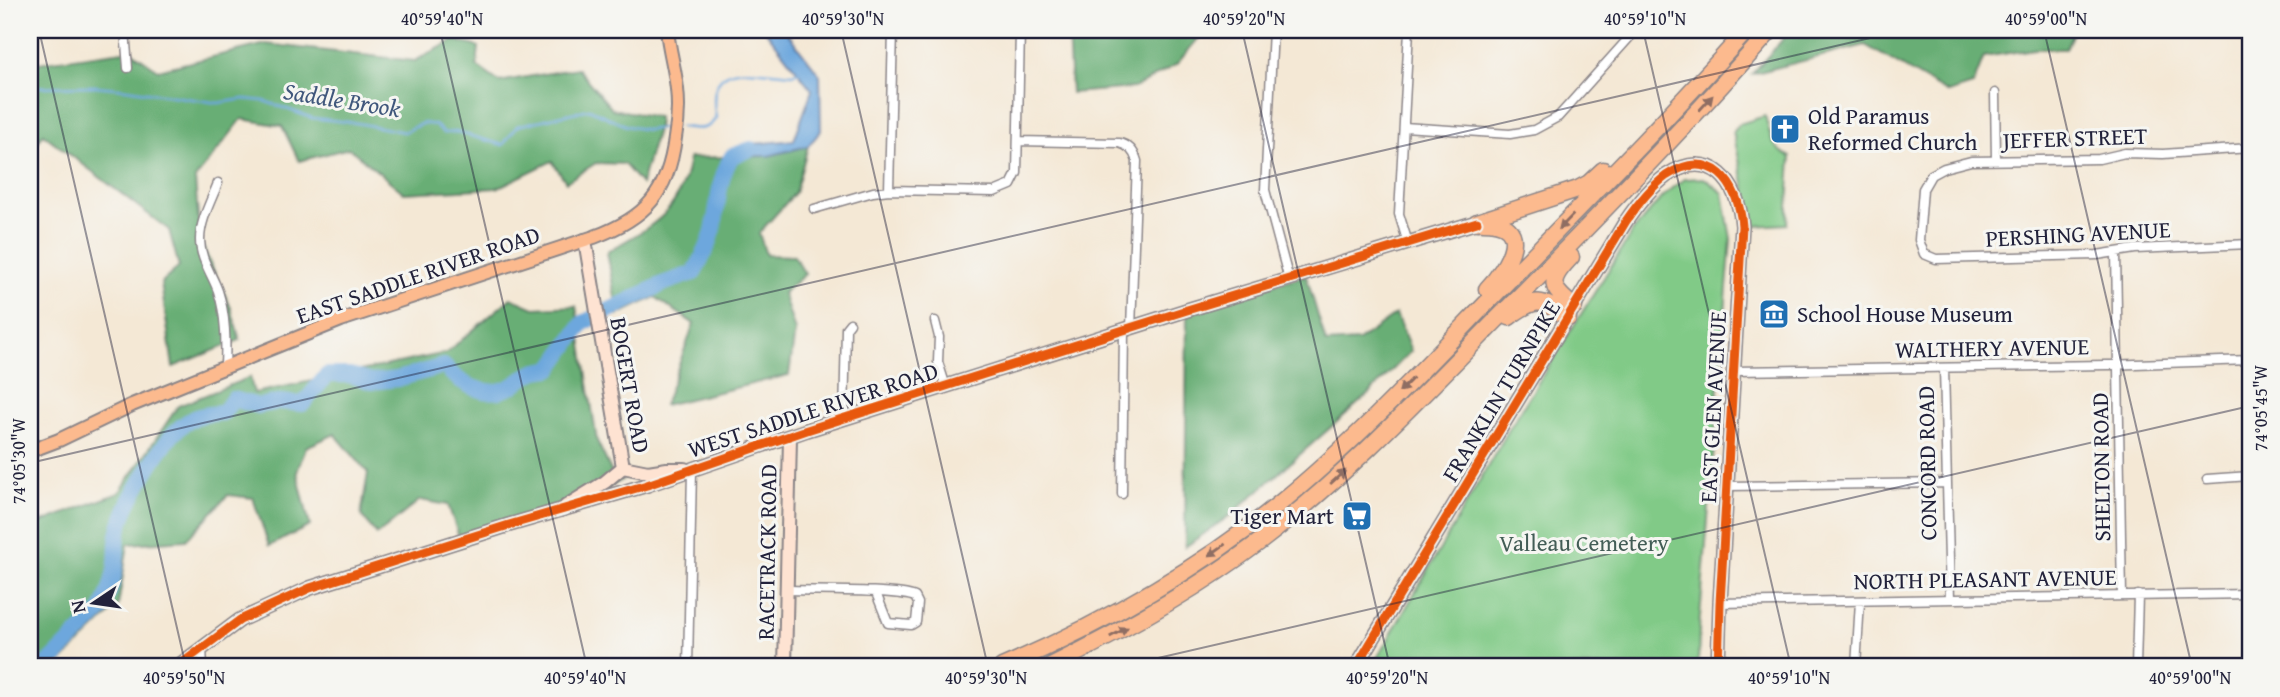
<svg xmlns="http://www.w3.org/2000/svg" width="2280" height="697" viewBox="0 0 2280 697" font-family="'Gentium Book Plus',serif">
<rect width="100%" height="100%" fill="#f6f6f2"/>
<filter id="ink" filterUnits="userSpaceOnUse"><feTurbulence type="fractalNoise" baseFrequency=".0143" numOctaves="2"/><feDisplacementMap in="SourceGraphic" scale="14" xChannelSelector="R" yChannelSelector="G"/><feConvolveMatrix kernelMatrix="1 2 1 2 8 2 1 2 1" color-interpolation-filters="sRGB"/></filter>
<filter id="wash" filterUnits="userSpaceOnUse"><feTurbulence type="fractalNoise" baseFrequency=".00686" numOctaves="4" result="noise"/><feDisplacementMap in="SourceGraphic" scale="28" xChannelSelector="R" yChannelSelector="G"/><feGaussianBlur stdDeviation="1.57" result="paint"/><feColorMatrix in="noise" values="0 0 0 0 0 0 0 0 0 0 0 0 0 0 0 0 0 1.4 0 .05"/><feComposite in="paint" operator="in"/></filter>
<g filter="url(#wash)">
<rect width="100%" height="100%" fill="#f4e8d5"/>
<path fill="#81ca87" stroke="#527661" stroke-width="2" d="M1765 116C1771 136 1770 148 1791 157L1787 224 1753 226 1733 131 1739 124Z
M1704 178 1723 193 1731 239 1699 629 1698 667H1372L1511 426 1633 231 1662 197 1684 179Z"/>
<path fill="#68ae74" stroke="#456858" stroke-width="2" d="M1068 30H1202V34L1177 64 1134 88 1071 93Z
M1791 30H2074L2066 49H2034L1984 57 1973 85 1948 93 1865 45 1752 74Z
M454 40 479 47 477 66 499 82 577 68 612 109 658 117V126L641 184 624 164 596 163 566 182 552 161 497 188 404 193 349 148 299 161 282 126 242 119 195 179 200 241 231 308 240 340 173 367 161 283 179 267 169 230 43 134 30 153V64L130 50 158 70 266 44 415 61Z
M808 146 795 193 759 233 766 255 794 256 805 274 783 293 795 331 789 375 664 405 694 324 655 297 618 315 607 252C653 224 680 216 689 158L768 156Z
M1306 275 1326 343 1358 341 1396 314 1411 351 1371 392 1232 514 1185 547 1187 309Z
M511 298 534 308 576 306 597 441 614 477 622 480 609 487 460 540 448 505 420 500 377 535 361 515 368 473 335 434 306 447 297 472 310 526 269 546 253 498 228 495 186 540 128 544 118 606 56 667H30V470L37 524 119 493 178 406 250 377 254 393 446 353Z"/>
<path fill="#6da7dd" stroke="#48648c" stroke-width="2" d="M765 30H785L820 75 821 131 808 146 768 156H732L742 145 794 140 812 90Z"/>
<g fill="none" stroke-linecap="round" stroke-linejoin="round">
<path stroke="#6da7dd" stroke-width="2.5" d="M30 87 95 86 127 89 218 103 244 99 264 101 312 118 357 123 404 132 423 123 435 125 444 133 457 132 503 145 517 126 589 109 627 126 647 130 674 127
M680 127C696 128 706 133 716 118 704 56 751 71 792 74L798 72"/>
<path stroke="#6da7dd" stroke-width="16" d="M45 667 102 610C108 596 114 579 116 564 117 553 116 542 119 531 125 504 163 437 187 422 198 414 210 414 223 413L233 399 258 406 280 402 303 404 327 375H350L371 382 397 379 444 366C461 385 488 400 512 386 530 375 528 371 551 369L583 323 665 283 694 273C702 258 711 243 714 226 719 199 718 180 732 156L751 149"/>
</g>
</g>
<g filter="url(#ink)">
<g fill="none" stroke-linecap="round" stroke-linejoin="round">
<g stroke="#8b8588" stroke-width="11">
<path id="street" d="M125 30 128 68
M1273 30 1265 190 1289 280
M1995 93 1996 160
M1404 127 1510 134 1534 130 1558 117 1636 30
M1018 141 1119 143C1129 145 1134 151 1137 161L1131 329
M2250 148 2163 154 2125 153 2099 159 1971 161 1944 168 1931 175 1923 189 1919 240 1924 254 1936 259 2097 255 2135 249 2250 244
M218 183C211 201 200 221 200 240 200 259 212 274 218 291 226 316 226 341 225 367
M889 190 893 30
M814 209 873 192 889 190 994 192 1011 185 1017 173 1020 30
M1408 243 1399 214 1409 30
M2116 253 2122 596
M935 321 939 337 938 362 946 387
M1944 368 1950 599
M1734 371 2107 365 2250 360
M844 419 846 328 850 323
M2207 479 2250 476
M1727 486 1947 483
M1122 494 1124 331
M788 590C812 591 898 589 915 597L918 603 916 622 911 625 888 623 876 593
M1720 603 2250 594
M202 648 203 667
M688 667 692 470
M1856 667 1860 601
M2136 667 2138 595"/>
</g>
<g stroke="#8b8588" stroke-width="16">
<path id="secondary" d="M585 240 623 467
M623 467 648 472 667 469H685
M566 506 605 482 623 467
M177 667 240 620 310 588 509 525 647 485 807 430 1187 310 1477 222
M785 667 790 438
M1356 667 1626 221C1637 205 1650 188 1666 176 1711 146 1739 183 1742 226L1720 603 1718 667"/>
</g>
<g stroke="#8b8588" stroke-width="16">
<path id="primary" d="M30 451 59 440 132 405 341 320 594 237C646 218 668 193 675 138 678 122 679 106 677 89 675 69 669 50 667 30"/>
</g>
<g stroke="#8b8588" stroke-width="19">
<path id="highway" d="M1477 222 1578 189 1589 183 1603 170
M1483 222C1535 222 1508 267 1487 289
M1571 257C1548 281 1549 287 1574 307
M1509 317C1536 297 1541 298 1568 318
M1002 667C1102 624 1195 572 1279 504 1361 437 1433 358 1506 283 1588 199 1669 117 1747 30
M1049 667C1124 630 1196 590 1262 540 1358 467 1439 377 1524 292 1608 206 1692 120 1771 30"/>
</g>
<use href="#street" stroke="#fff" stroke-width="8"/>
<use href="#secondary" stroke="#fee3d2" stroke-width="12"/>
<use href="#primary" stroke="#fcba8e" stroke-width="12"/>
<use href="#highway" stroke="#fcba8e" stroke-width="16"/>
<g stroke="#f6f6f2" stroke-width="13">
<path id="cycleway" d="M177 667 240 620 310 588 509 525 647 485 807 430 1187 310 1477 222
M1356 667 1626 221C1637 205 1650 188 1666 176 1711 146 1739 183 1742 226L1720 603 1718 667"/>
</g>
<use href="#cycleway" stroke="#e8590c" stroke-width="9"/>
</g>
<defs><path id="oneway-solid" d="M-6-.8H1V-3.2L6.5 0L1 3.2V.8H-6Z" transform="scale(1.75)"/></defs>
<g fill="#8f6e64">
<use href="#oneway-solid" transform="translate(1706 103) rotate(-48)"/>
<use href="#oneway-solid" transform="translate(1566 222) rotate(134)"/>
<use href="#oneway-solid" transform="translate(1406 385) rotate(135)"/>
<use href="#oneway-solid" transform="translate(1338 477) rotate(-42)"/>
<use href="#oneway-solid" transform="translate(1217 550) rotate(145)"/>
<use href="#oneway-solid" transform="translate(1119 632) rotate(-28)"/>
</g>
</g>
<path fill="none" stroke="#22223b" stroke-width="2" stroke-opacity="0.45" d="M39 30 186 667M440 30 587 667M841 30 988 667M1242 30 1390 667M1643 30 1791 667M2044 30 2192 667M30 463 1905 30M1119 667 2250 406"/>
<defs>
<g id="church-square" transform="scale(1.575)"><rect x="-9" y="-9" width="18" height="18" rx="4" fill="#1f6fb2" stroke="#f6f6f2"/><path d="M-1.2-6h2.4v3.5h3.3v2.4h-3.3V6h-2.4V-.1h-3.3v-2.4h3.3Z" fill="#fff"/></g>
<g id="museum-square" transform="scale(1.575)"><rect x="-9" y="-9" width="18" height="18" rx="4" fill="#1f6fb2" stroke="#f6f6f2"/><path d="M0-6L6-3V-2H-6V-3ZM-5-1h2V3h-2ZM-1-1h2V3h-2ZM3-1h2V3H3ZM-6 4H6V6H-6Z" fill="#fff"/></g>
<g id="supermarket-square" transform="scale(1.575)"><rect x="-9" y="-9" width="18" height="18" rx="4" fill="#1f6fb2" stroke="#f6f6f2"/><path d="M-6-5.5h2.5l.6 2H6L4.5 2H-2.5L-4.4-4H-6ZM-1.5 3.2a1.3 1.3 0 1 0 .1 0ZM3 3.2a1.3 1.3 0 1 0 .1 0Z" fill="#fff"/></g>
</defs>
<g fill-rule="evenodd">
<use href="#church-square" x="1785" y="129"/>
<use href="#museum-square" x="1774" y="314"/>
<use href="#supermarket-square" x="1357" y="516"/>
</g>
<g text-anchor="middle" stroke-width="6" stroke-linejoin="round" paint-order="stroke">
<g font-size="23" fill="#22223b" stroke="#f6f6f2" text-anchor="start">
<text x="1808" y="124">Old Paramus<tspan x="1808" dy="26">Reformed Church</tspan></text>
<text x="1797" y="322">School House Museum</text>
<text x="1334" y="524" text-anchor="end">Tiger Mart</text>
</g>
<g font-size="23" fill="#22223b" stroke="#f6f6f2">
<text transform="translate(2075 138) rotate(-2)" y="8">JEFFER STREET</text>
<text transform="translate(2078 234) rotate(-3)" y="8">PERSHING AVENUE</text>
<text transform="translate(418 275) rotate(-19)" y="8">EAST SADDLE RIVER ROAD</text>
<text transform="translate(1992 348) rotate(-1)" y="8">WALTHERY AVENUE</text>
<text transform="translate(630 385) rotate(80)" y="8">BOGERT ROAD</text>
<text transform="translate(1501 391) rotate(-59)" y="8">FRANKLIN TURNPIKE</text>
<text transform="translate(1713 407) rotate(-87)" y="8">EAST GLEN AVENUE</text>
<text transform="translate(813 410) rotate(-18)" y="8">WEST SADDLE RIVER ROAD</text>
<text transform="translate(1927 463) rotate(-91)" y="8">CONCORD ROAD</text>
<text transform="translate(2101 467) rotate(-91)" y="8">SHELTON ROAD</text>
<text transform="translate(767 552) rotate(-89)" y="8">RACETRACK ROAD</text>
<text transform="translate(1985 579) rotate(-1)" y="8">NORTH PLEASANT AVENUE</text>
</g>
<g font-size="23" fill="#435d56" stroke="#f6f6f2">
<text x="1584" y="551">Valleau Cemetery</text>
</g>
<g font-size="24" font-style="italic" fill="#40577c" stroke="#f6f6f2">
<text transform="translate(342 100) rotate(9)" y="8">Saddle Brook</text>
</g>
</g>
<rect width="2280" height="697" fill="none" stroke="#f6f6f2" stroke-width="77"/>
<g transform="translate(94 603) rotate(257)" stroke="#f6f6f2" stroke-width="5" paint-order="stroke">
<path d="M0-5L12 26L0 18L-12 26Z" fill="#22223b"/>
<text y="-10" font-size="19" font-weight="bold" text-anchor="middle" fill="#22223b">N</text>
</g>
<rect x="38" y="38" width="2204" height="620" fill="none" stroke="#22223b" stroke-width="2.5"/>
<g font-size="18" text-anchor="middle" fill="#22223b">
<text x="442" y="25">40°59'40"N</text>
<text x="843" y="25">40°59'30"N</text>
<text x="1244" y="25">40°59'20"N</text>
<text x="1645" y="25">40°59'10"N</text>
<text x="2046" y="25">40°59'00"N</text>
<text transform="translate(2261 408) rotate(-90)" y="6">74°05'45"W</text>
<text transform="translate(19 461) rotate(-90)" y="6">74°05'30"W</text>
<text x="184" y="684">40°59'50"N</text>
<text x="585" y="684">40°59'40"N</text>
<text x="986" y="684">40°59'30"N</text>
<text x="1387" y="684">40°59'20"N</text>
<text x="1789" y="684">40°59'10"N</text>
<text x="2190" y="684">40°59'00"N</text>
</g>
</svg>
